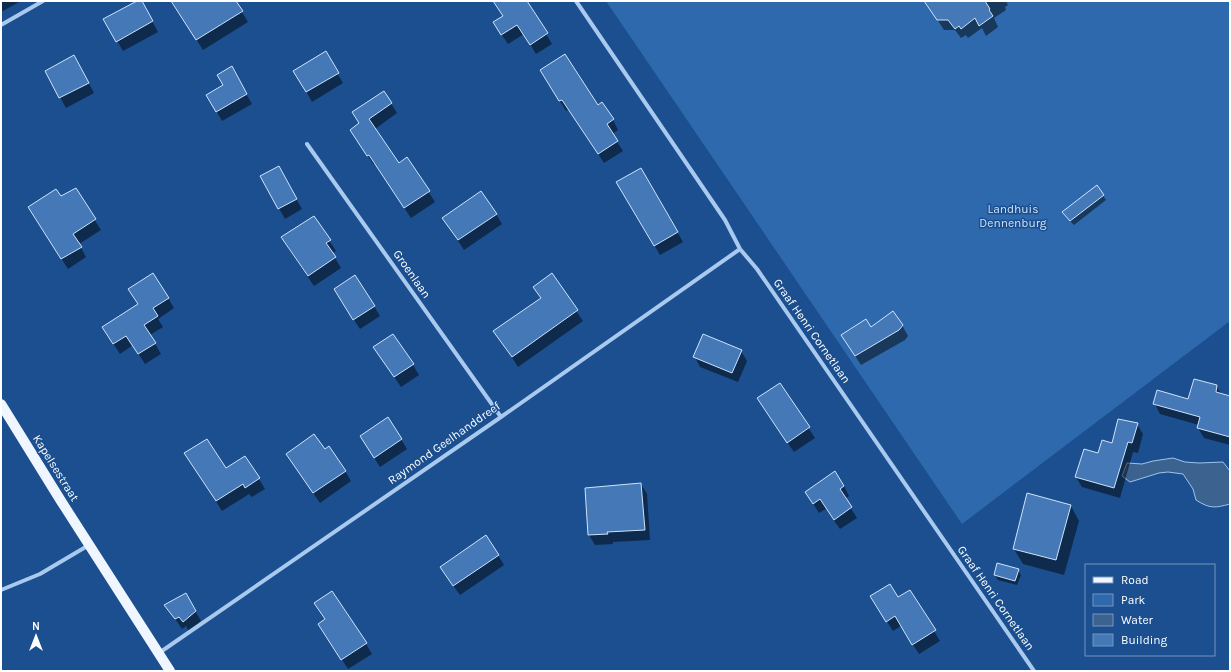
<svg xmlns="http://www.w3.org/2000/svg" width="1231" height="672" viewBox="0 0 1231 672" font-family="Karla,sans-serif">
<rect width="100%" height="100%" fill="#1b4f8f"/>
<path fill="#2e69ad" d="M606 1H1230V321L962 524Z"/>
<path fill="#3c6290" stroke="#9cc4f0" d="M1173 458 1185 462 1199 463 1223 462 1230 471V504C1215 508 1210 509 1196 500L1193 489 1183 474 1168 472 1159 473 1130 482 1122 476 1127 463 1142 464 1153 461Z"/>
<path fill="#0007" d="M1 1H18L19 2 1 12Z
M139 1H141L158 32 123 51 105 20Z
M172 1H235L248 22 203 50Z
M494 1H523L527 2 552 44 536 54 524 34 508 44 500 32 504 16Z
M930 1H1006L1008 5 1005 7 1006 10 994 18 998 27 986 36 982 28 968 38 966 35 961 38 955 30H944L928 5Z
M325 53 343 83 312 102 295 71Z
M80 67 94 93 66 108 46 71Z
M231 68 252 104 222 121 207 95 224 85Z
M547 80 597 107 613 120 618 130 612 134 623 151 604 163 569 109 566 111Z
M384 92 397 113 375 129 398 164 407 158 435 202 411 218 375 164 374 165 357 140 360 124Z
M278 167 302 209 285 219 261 177Z
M641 169 683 242 660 255 618 182Z
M1097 187 1106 200 1074 225 1066 217Z
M75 189 101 230 79 244 86 257 68 269 35 217 61 198Z
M496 214 502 224 464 250 443 218Z
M314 217 336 251 332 253 341 268 314 286 288 248Z
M552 275 583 321 518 367 495 331 541 299Z
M168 298 174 308 158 319 163 327 150 335 161 354 145 364 133 345 120 354 109 337 139 304Z
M341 300 374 306 380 316 360 329Z
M902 325 908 336 905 340 861 365 848 345 871 328Z
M741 351 747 361 738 382 700 367 695 357Z
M381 357 413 365 419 375 401 387Z
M779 384 815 438 794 452 764 409Z
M1216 386 1222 395 1230 397V445L1204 438 1198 428 1199 425 1160 414 1155 404 1188 400Z
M388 418 407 449 380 467 361 437Z
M1137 424 1143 434 1138 453 1133 452 1120 498 1082 487 1076 477 1099 454Z
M325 450 345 471 351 481 320 503 287 454Z
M192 463 225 469 259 479 265 489 252 497 249 494 222 511Z
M641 484 647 494 650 540 613 542V544L595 545 589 535Z
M844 486 849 496 845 499 857 518 840 529 826 509 819 513 812 502Z
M1071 506 1079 521 1064 575 1023 564 1014 549Z
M498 555 504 565 460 595 447 577Z
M998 564 1018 570 1021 575 1017 585 998 580 995 575Z
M910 591 940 641 919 654 901 626 893 631 877 606 898 599Z
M185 594 201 621 189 632 186 626 182 629 166 605Z
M315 603 366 644 372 654 348 669 325 634V620Z"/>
<path fill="#4478b7" stroke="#cfe3fa" d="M137 1H142L153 21 116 42 103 19Z
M171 1H236L243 11 196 40Z
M493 1H527L548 33 530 45 517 25 501 35 493 22 503 16Z
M924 1H985L990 9 989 10 993 16 979 26 975 18 961 29 959 26 955 29 948 20H937Z
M326 51 339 73 306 92 293 71Z
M565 54 598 105 602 102 614 119 607 124 618 141 598 154 562 100 559 101 540 70Z
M74 55 89 83 59 98 45 71Z
M232 66 247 94 216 112 206 95 223 85 217 75Z
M384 91 392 103 369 119 399 163 407 157 430 191 404 208 369 155 367 156 350 130 359 123 352 112Z
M279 166 297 199 278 209 260 176Z
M641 168 678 232 654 246 616 182Z
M1097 185 1104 195 1070 221 1062 212Z
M76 188 96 219 73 234 82 247 61 259 28 207 56 189 61 196Z
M481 191 497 214 458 240 442 218Z
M314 216 331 240 326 243 336 257 308 276 281 237Z
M153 273 169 298 153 308 158 316 144 325 156 343 138 354 126 336 113 344 102 327 138 304 128 289Z
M552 273 578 310 512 357 493 331 541 298 533 287Z
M355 275 375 306 353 320 334 289Z
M893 311 903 325 899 330 855 356 841 335 866 319 871 327Z
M393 334 414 364 394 377 373 347Z
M703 334 742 350 732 373 693 357Z
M1194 379 1217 385 1216 392 1230 396V437L1197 428 1200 417 1153 404 1157 390 1188 399Z
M780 383 810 427 787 443 757 398Z
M388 417 402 439 374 458 360 436Z
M1118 419 1138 423 1132 443 1128 442 1114 488 1075 477 1084 449 1098 453 1102 440 1112 443Z
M314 434 325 449 329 446 346 471 313 493 286 454Z
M207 439 226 468 245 456 260 478 245 488 243 484 216 501 184 453Z
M835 471 844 486 840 489 852 507 834 520 820 499 813 504 805 492Z
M641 483 645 530 607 532 608 534 588 535 585 488Z
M1027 493 1071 505 1056 560 1013 549Z
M486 535 499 555 453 586 440 567Z
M997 563 1019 569 1015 581 994 575Z
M890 584 898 597 910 590 936 630 912 645 895 616 886 622 870 596Z
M332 591 367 643 341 660 318 624 325 619 314 603Z
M186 593 196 611 183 622 179 617 175 619 164 605Z"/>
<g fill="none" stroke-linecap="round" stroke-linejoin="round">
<path stroke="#a9c9ee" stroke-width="4" d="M576 1 725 220 740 249 757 269 1034 671
M1 25 43 1
M307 144 501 417
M1 590 40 574 89 545
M159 653 501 417 740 249"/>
<path stroke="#f0f6ff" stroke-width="10" d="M1 404 61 501 170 671"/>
</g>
<g text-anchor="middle" stroke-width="3" stroke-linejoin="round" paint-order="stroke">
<g font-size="12" fill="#cfe3fa" stroke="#1b4f8f">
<text x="1013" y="213">Landhuis<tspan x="1013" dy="14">Dennenburg</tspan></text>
</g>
<g font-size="12" fill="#fff" stroke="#1b4f8f">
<text transform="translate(412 274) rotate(55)" y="4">Groenlaan</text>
<text transform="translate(812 331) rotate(55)" y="4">Graaf Henri Cornetlaan</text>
<text transform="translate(444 443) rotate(-35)" y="4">Raymond Geelhanddreef</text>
<text transform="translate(56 468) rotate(58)" y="4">Kapelsestraat</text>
<text transform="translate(996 598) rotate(55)" y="4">Graaf Henri Cornetlaan</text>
</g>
</g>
<rect width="1231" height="672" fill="none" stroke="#ffffff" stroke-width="4"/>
<rect x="1085" y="564" width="130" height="92" fill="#1b4f8f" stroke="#7695bc"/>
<rect x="1093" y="577" width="20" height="6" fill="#f0f6ff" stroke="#7695bc"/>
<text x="1121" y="584" font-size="12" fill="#ffffff">Road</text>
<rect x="1093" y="594" width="20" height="12" fill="#2e69ad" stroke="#7695bc"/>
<text x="1121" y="604" font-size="12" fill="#ffffff">Park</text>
<rect x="1093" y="614" width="20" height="12" fill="#3c6290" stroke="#7695bc"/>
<text x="1121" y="624" font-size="12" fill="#ffffff">Water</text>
<rect x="1093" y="634" width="20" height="12" fill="#4478b7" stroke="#7695bc"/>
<text x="1121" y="644" font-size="12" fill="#ffffff">Building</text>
<g transform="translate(36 636)" stroke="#1b4f8f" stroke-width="3" paint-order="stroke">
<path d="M0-3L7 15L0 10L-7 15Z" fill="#ffffff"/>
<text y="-6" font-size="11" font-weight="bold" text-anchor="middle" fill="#ffffff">N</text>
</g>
</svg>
